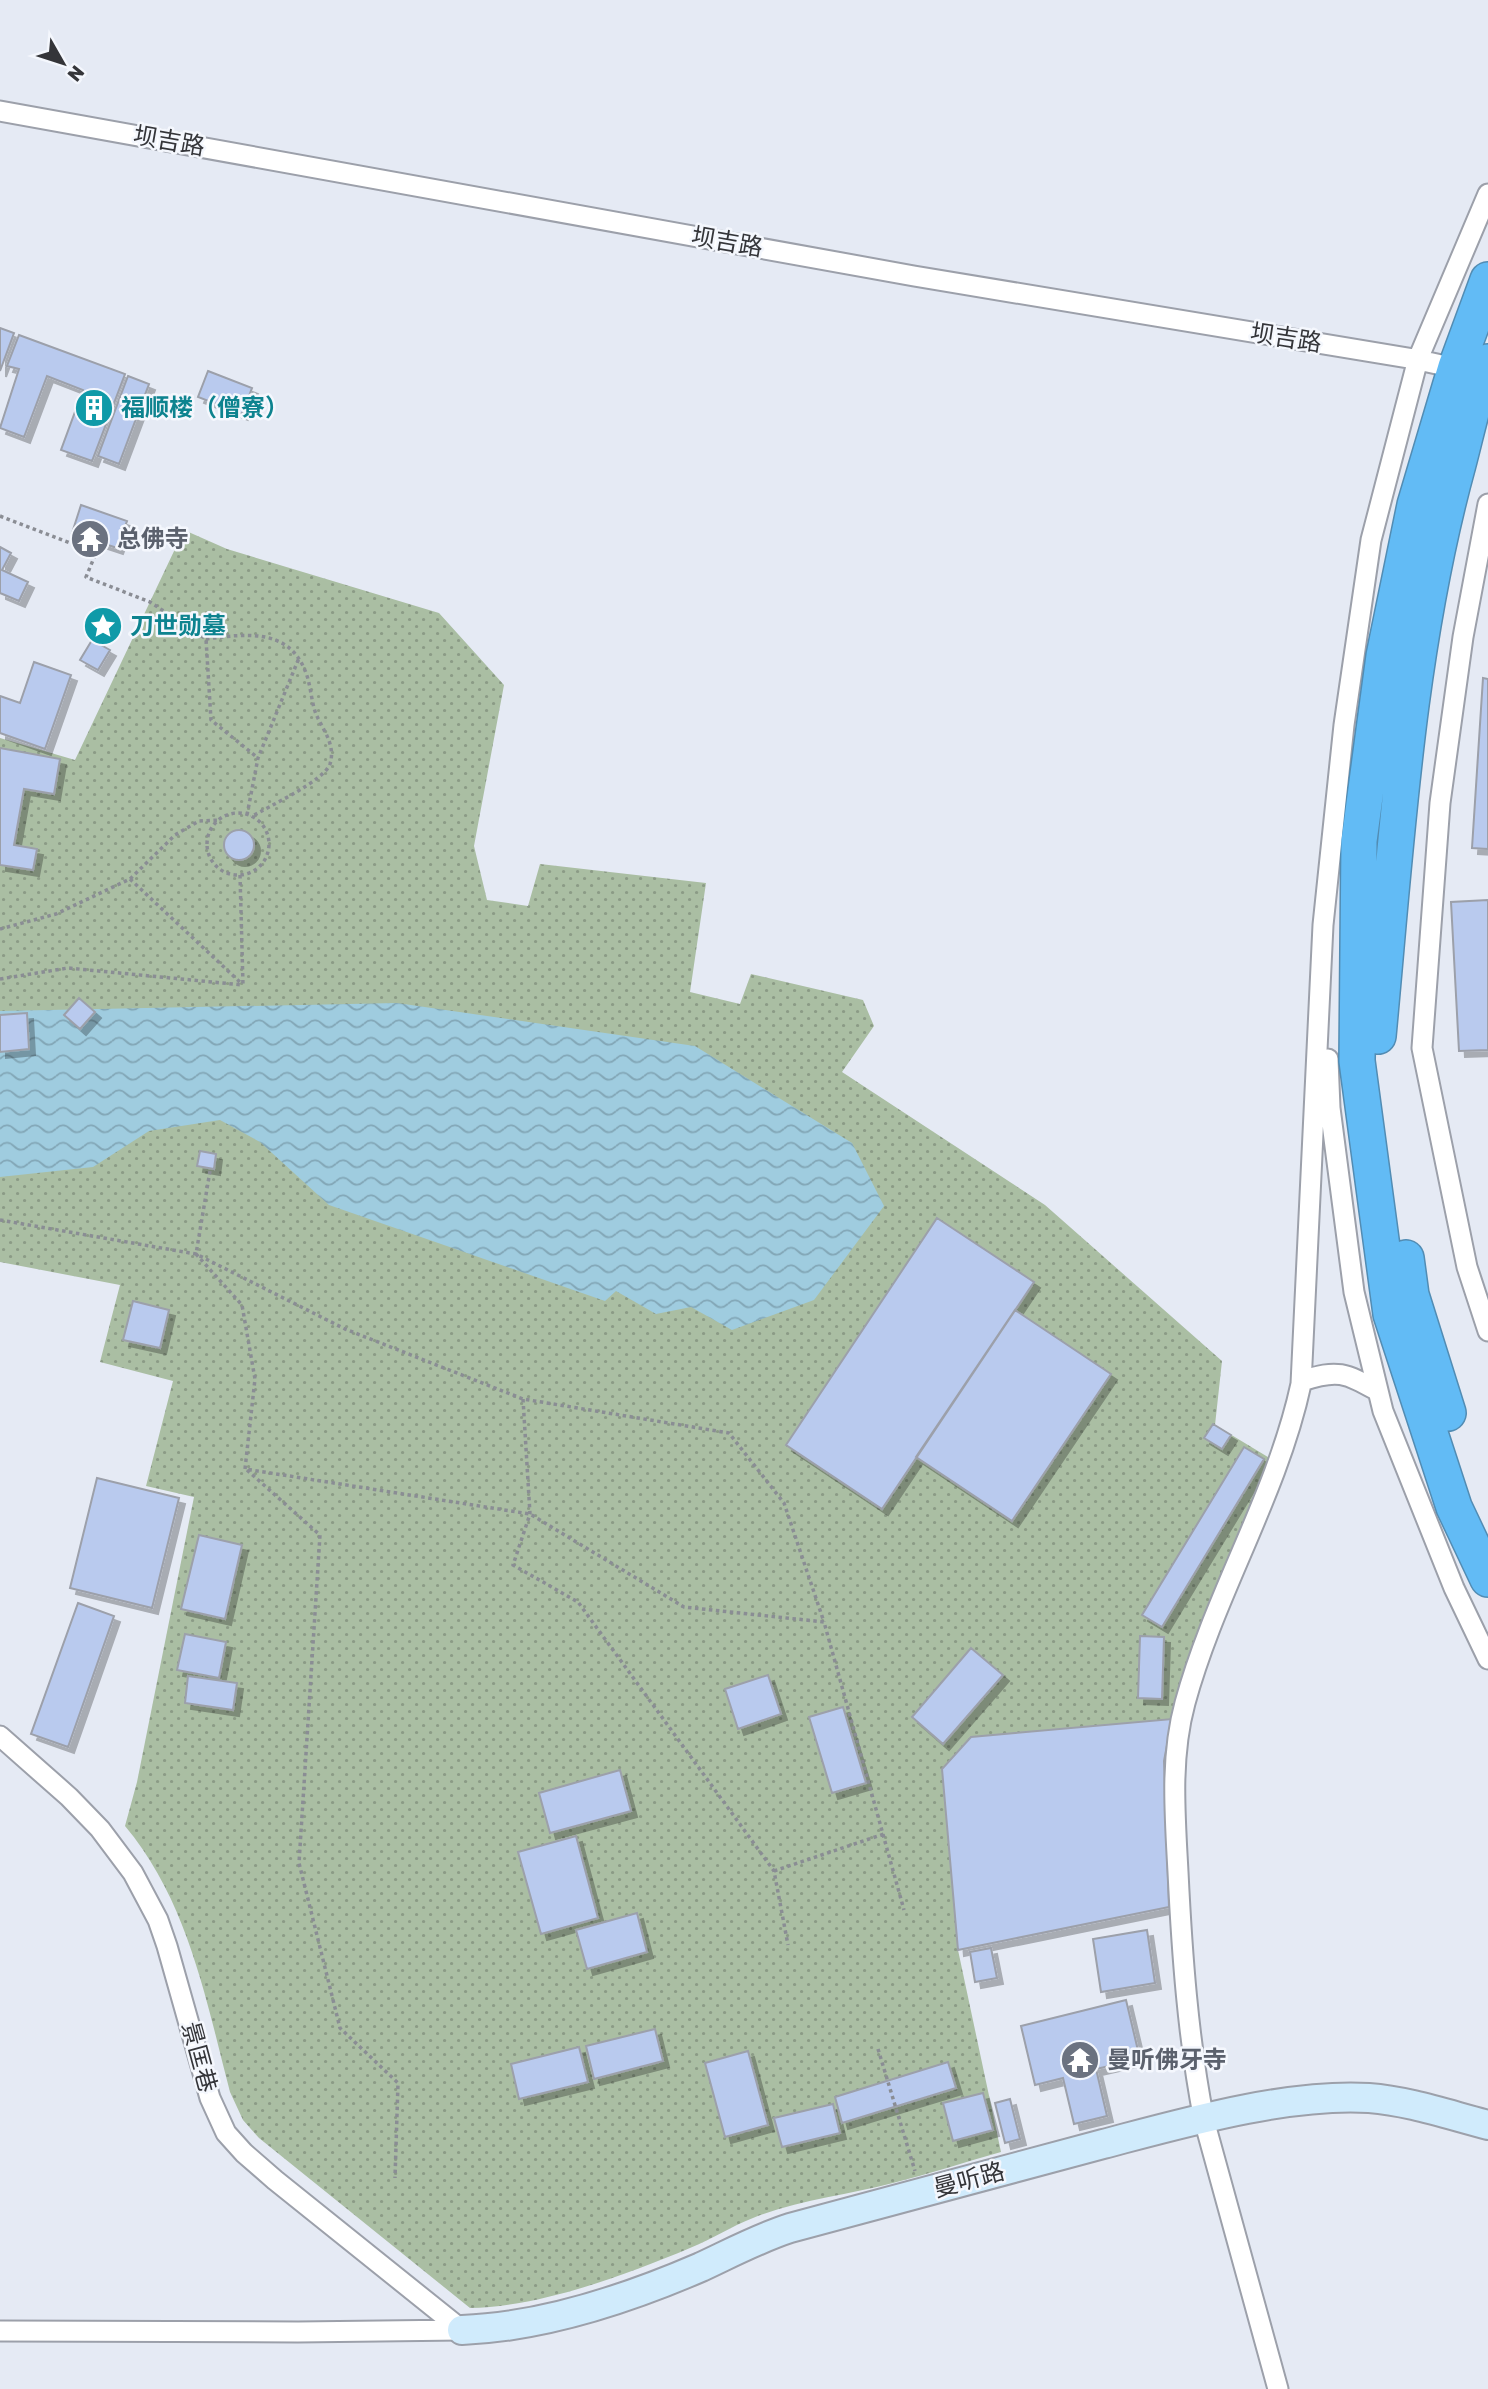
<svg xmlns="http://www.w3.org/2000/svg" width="1488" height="2389" viewBox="0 0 1488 2389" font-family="Rubik,'Noto Sans SC',sans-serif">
<defs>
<pattern id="park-dots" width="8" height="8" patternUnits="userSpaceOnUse" patternTransform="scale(1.75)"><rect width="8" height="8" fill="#aabea3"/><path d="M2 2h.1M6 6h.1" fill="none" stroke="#8b9b86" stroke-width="1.8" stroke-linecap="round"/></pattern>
<pattern id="water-waves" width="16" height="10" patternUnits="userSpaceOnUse" patternTransform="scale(1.75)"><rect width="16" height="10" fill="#9fccdf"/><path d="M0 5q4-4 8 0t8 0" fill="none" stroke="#82a6b6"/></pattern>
<filter id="shadow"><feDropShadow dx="6" dy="6" stdDeviation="0" flood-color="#0004"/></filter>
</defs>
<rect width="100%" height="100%" fill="#e5eaf4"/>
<path fill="url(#park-dots)" d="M184 530 227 549 439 613 504 685 474 846 487 900 528 906 540 864 706 883 690 992 740 1004 751 974 863 1000 874 1026 842 1072 1045 1205 1222 1361 1215 1425 1273 1460 1172 1719 972 1737 942 1769 958 1950 1001 2152C965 2162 929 2174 893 2183 847 2195 798 2200 753 2218 732 2226 712 2239 690 2248 626 2275 540 2307 470 2308L259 2138 243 2120 230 2092C206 2000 188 1901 125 1826L137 1782 194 1497 146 1486 173 1381 100 1362 120 1285 0 1262V738L75 760Z"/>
<path fill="url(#water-waves)" d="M397 1003 695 1046 852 1143 884 1206 814 1300 732 1330 691 1307 656 1314 616 1291 605 1301 329 1205 260 1142 220 1120 149 1131 93 1167 0 1177V1011Z"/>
<path fill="#b9caee" stroke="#9ca0aa" stroke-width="2" filter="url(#shadow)" d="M0 328 14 333 0 371Z
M19 335 125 374 92 461 61 450 83 390 47 376 24 437 0 428 19 369 7 366Z
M208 371 252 388 242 414 198 397Z
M128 376 149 384 119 464 98 456Z
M81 505 127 521 117 548 72 533Z
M0 547 11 553 2 570 28 582 19 601 0 593Z
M92 640 110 650 98 670 80 660Z
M34 662 71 675 45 749 0 733V696L20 703Z
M1483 678 1488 679V849L1472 848Z
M0 748 60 759 54 794 24 789 14 845 37 849 33 870 0 865Z
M224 845a15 15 0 1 1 30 0a15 15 0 1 1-30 0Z
M1488 900V1050L1459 1051 1451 902Z
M79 998 95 1012 80 1029 64 1015Z
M27 1013 29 1049 0 1052V1015Z
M200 1151 216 1154 214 1169 197 1166Z
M937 1218 1034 1282 882 1509 786 1445Z
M133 1301 169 1310 160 1348 123 1340Z
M1015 1310 1111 1374 1012 1521 916 1457Z
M1213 1424 1231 1435 1222 1449 1204 1438Z
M1244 1447 1264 1459 1162 1627 1142 1615Z
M97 1478 179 1498 152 1608 70 1588Z
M199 1535 242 1545 225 1619 181 1609Z
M78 1603 114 1616 68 1747 31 1734Z
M185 1634 226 1642 219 1678 177 1670Z
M1140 1636 1164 1637 1162 1699 1138 1698Z
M971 1648 1003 1675 943 1744 912 1717Z
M768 1675 781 1714 738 1729 725 1689Z
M188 1676 237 1683 233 1710 185 1703Z
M843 1707 866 1783 832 1793 809 1717Z
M1172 1719 1164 1761 1169 1907 958 1950 942 1769 971 1737Z
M620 1770 631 1811 550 1833 539 1793Z
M576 1836 598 1918 541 1934 518 1852Z
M637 1913 647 1952 587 1969 576 1930Z
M1147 1930 1155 1983 1101 1992 1093 1939Z
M991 1948 997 1978 975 1982 970 1952Z
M1126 2000 1140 2059 1096 2069 1107 2116 1074 2124 1063 2078 1035 2085 1021 2026Z
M655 2029 663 2061 594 2079 586 2046Z
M579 2047 588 2082 519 2099 511 2064Z
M748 2051 768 2125 725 2137 705 2063Z
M948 2062 956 2088 842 2123 835 2097Z
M983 2093 993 2130 953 2141 943 2103Z
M1010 2099 1020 2139 1005 2143 995 2103Z
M833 2104 840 2133 782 2147 774 2118Z"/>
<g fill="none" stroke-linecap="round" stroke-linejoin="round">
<g stroke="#9ca0aa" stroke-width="23">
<path id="street" d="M0 111 914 276 1414 359 1464 370
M1488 504 1463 637 1440 803 1422 1048 1467 1267 1488 1331
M1328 1059 1330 1108 1354 1292 1383 1411 1454 1588 1488 1659
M1302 1381C1338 1369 1345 1373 1378 1391
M0 1736 69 1797 100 1829 133 1873 158 1920 167 1946 210 2098 226 2133 244 2153 275 2180 462 2330
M0 2331 298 2332 462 2330
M1278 2389 1204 2120C1188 2038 1182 1954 1178 1872 1175 1815 1170 1758 1185 1703 1215 1593 1277 1495 1301 1384L1323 925 1344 725 1371 540 1418 359 1488 194"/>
</g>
<g stroke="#9ca0aa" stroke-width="32">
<path id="secondary" d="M462 2330C543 2327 627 2299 701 2267 731 2253 759 2238 790 2228 894 2200 998 2172 1103 2144 1183 2123 1287 2093 1369 2098 1409 2101 1449 2115 1488 2125"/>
</g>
<g stroke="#528cb3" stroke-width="38">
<path id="highway" d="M1488 280 1456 367 1415 505 1384 656 1359 841 1357 1061 1391 1314 1454 1507 1488 1579
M1378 1036C1396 845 1407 649 1458 464 1467 430 1474 394 1488 362
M1406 1258 1411 1295 1448 1413"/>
</g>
<path stroke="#8a8d94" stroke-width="3.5" stroke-dasharray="3.5 3.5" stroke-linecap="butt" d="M0 516 96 553 86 577 150 602 206 639 211 720 258 758
M206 639C245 634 289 627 306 673 311 686 311 701 316 714 323 730 336 745 330 764 324 781 269 806 251 817
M207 844a31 31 0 1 1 62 0a31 31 0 1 1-62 0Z
M247 815 258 758 299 658
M240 875 243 985
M130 879 242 984
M0 929 56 914 130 879 175 835 199 821 220 820
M0 979 68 968 243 985
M210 1171 196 1254 242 1305 255 1379 245 1469 530 1514 684 1607 824 1622 904 1910
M0 1220 196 1254 345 1329 523 1399 729 1433 784 1503 824 1622
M523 1399 530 1514 513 1565 578 1602 774 1871 788 1945
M247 1470 320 1535 299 1863 340 2028 398 2083 395 2178
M774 1871 884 1834
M878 2049 915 2171"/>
<use href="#street" stroke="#fff" stroke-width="19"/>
<use href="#secondary" stroke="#d0ebfc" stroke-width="28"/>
<use href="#highway" stroke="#62bbf5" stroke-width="35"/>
</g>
<defs>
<g id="building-disc" transform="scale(2.0125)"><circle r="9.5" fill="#0f9aa8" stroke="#f4f7fd"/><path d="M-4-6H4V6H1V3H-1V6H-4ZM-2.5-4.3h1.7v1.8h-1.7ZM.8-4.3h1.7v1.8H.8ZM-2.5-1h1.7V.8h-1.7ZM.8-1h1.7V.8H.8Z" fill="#fff"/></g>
<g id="temple-disc" transform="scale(2.0125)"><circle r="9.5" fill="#6b7280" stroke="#f4f7fd"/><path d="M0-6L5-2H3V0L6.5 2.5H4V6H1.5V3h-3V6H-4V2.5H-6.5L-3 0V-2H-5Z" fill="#fff"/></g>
<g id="sight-disc" transform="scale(2.0125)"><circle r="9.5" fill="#0f9aa8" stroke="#f4f7fd"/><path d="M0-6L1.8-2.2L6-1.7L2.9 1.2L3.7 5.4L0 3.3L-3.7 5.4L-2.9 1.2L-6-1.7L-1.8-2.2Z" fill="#fff"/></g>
</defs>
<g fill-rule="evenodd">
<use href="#building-disc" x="94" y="408"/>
<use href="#temple-disc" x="90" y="539"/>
<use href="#sight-disc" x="103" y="626"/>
<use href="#temple-disc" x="1080" y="2060"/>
</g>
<g text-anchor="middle" stroke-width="5" stroke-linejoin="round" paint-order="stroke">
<g font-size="24" fill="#343539" stroke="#f4f7fd">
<text transform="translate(169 141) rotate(10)" y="8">坝吉路</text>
<text transform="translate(727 242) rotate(10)" y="8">坝吉路</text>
<text transform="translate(1286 338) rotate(9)" y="8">坝吉路</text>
<text transform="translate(199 2057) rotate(75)" y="8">景匡巷</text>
<text transform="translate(969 2180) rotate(-15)" y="8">曼听路</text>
</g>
<g font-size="24" font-weight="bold" fill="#0d838f" stroke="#f4f7fd" text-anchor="start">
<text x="121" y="416">福顺楼（僧寮）</text>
<text x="130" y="634">刀世勋墓</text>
</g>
<g font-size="24" font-weight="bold" fill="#5b616d" stroke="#f4f7fd" text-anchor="start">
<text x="117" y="547">总佛寺</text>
<text x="1107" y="2068">曼听佛牙寺</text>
</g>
</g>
<g transform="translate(63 63) rotate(129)" stroke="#f4f7fd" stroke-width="5" paint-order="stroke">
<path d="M0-5L12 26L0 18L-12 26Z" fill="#343539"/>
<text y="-10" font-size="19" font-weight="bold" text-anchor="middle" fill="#343539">N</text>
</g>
</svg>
